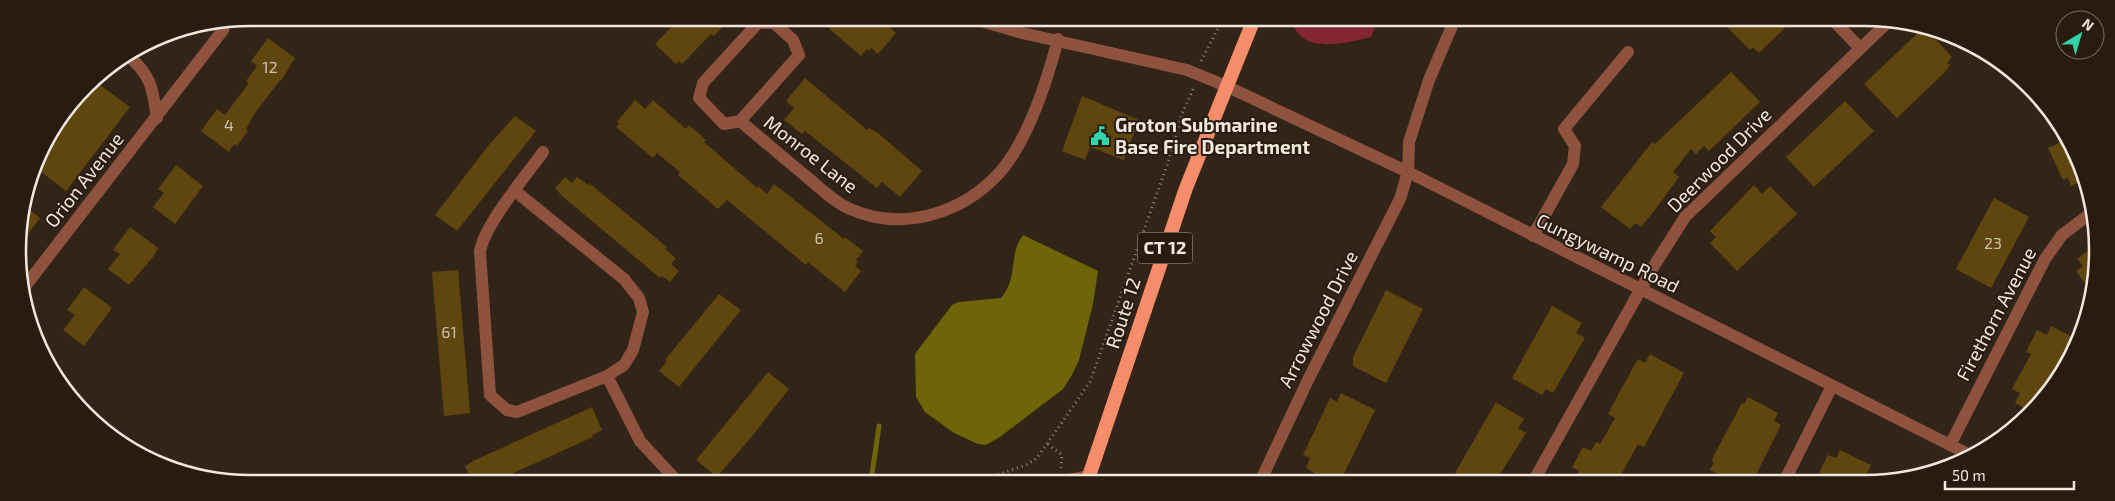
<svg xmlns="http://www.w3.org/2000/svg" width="2115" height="501" viewBox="0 0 2115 501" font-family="'Exo 2',sans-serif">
<rect width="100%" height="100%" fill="#332418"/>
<path fill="#842532" d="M1292 19H1378L1371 37C1345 43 1299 56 1292 19Z"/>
<path fill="#6d6508" d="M1023 235 1098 271 1093 304 1079 360 1072 375 1063 389 1000 437 986 445 978 444 954 433 925 412 916 397 915 354 952 305 959 302 1001 298C1019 277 1008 254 1023 235Z"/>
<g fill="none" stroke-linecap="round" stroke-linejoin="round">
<path stroke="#6d6508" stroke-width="5" d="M871 481 879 426"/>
</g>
<path fill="#5f460e" d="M680 18H731L714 36 711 34 682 64 679 61 676 64 655 44Z
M817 18H881L896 33 878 54 871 48 869 51 867 49 861 56Z
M1719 19H1776L1785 28 1759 53 1753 47 1750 50Z
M1922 29 1927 30 1952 57 1947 63 1950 65 1945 72 1897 118 1864 84Z
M268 38 295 58 281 81 280 80 255 113 246 129 248 131 237 146 234 144 229 152 201 131 217 109 225 115 249 83 246 81 257 66 251 61Z
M1731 72 1760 102 1709 151 1704 146 1696 154 1691 149 1673 172 1679 177 1655 210 1641 227 1635 223 1630 229 1601 207 1652 142 1655 144Z
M805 78 867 130 869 128 878 133 922 171 900 197 882 182 877 188 805 131 802 134 784 120 794 108 786 101Z
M93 80 130 107 66 191 36 168 42 147Z
M1082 96 1139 120 1124 160 1090 147 1085 160 1062 151Z
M635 100 645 109 653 100 686 129 689 125 706 140 704 142 757 188 758 186 767 194 774 184 844 239 845 237 863 251 856 260 858 262 855 266 861 271 845 292 808 262 806 265 727 200 718 209 678 175 680 172 657 153 653 158 616 127 619 124 617 122Z
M1845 101 1874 131 1814 187 1786 157Z
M515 116 536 131 457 231 435 215 488 146Z
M2065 140 2085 180 2071 186 2068 178 2063 180 2048 148Z
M176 165 203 186 175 224 153 207 164 193 158 189Z
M565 177 572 183 577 177 588 185 589 183 667 247 665 249 676 258 671 264 679 271 670 282 662 276 660 278 562 196 555 188Z
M1754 185 1762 194 1770 186 1797 214 1737 271 1710 243 1716 237 1710 231Z
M1994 198 2029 217 1991 288 1956 269Z
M26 207 40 218 19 246 18 235Z
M130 227 158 248 153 257 129 285 108 269 120 254 113 250Z
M2093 247 2095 281 2092 293 2076 271 2083 266 2077 259Z
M458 270 470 413 444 416 432 272Z
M84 287 112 308 84 346 63 330 75 315 67 310Z
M1386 290 1423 309 1386 383 1353 366V357Z
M719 294 741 310 679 387 659 371 667 361 665 360Z
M1552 306 1582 323 1576 333 1585 338 1553 393 1546 389 1542 395 1512 378Z
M2051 326 2078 340 2073 354 2031 412 2015 403 2020 393 2012 389 2031 354 2026 352 2037 330 2047 335Z
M1650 354 1684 373 1644 447 1638 444 1617 482H1573L1579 471 1572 467 1583 447 1591 451 1596 442 1600 444 1615 418 1608 414 1619 393 1638 359 1645 363Z
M768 372 789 389 753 435 717 477 696 460Z
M1341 393 1375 410 1340 482H1329L1306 468 1310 458 1303 455 1330 398 1337 402Z
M1748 397 1778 413 1774 421 1781 425 1754 479 1748 476 1745 482H1733L1710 470 1714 462 1712 460 1714 455 1742 403 1744 404Z
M1496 402 1524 419 1518 428 1526 433 1495 482H1469L1455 473Z
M592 407 602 430 592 435 593 437 496 481H472L465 466 475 460Z
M1840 450 1871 465 1863 482H1824L1826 477 1819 473 1828 455 1836 458Z"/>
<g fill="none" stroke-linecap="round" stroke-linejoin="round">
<path stroke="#92857b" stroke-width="3" stroke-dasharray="1 4" stroke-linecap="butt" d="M1201 61 1223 19
M1048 444 1062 455 1061 468
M979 481 1026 465 1037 458 1090 382 1167 165 1182 114 1194 87"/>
<path stroke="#8e533f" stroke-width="12" d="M971 18 1022 33 1187 70 1226 86
M1832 19 1860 48
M128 56C151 74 153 90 157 118
M740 121 799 55 793 40 774 23H758L703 83 699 98 724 124 740 121C763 140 785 159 807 177 820 188 834 202 850 209 903 232 963 214 1001 171 1029 138 1047 81 1058 39
M515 191 624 279 639 298 643 312 633 350 624 365 607 376 517 412 507 410 490 395 480 252C484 225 525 177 543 152
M1533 236 1573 164 1575 146 1564 129 1628 52
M23 289 223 30 225 23
M607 376 640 441 677 481
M1950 445 2045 259 2062 235 2091 213
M1060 482 1089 476
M1260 482 1307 382 1400 199 1408 172 1409 142 1429 80 1455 19
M1533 482 1652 269 1685 217 1890 20
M1784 482 1832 386"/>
<path stroke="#8e533f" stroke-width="12" d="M1226 86 1408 172 1972 456"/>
<path stroke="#f58c6a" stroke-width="14" d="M1087 482 1186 188 1254 19"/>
</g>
<defs>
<g id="civic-bare" transform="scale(1.5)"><path d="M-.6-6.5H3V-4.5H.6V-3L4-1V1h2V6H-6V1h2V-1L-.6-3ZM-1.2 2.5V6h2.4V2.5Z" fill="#31d4a9" stroke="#281b0f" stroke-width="2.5" paint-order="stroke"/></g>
</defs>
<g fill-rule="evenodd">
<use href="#civic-bare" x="1100" y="136"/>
</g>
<g text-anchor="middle" stroke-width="4" stroke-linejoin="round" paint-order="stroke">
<g font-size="16" fill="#cdc0ac">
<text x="270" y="73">12</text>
<text x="229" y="131">4</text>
<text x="819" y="244">6</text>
<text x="1993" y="249">23</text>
<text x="449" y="338">61</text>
</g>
<rect fill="#281b0f" stroke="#b5aaa1" stroke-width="1" x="1137.5" y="232.5" width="55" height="31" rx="4"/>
<g font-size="18" font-weight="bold" fill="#f2e8e0">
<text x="1165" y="254">CT 12</text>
</g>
<g font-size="19" font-weight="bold" fill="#f2e8e0" stroke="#281b0f" text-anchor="start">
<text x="1115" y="132">Groton Submarine<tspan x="1115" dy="22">Base Fire Department</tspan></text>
</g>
<g font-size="19" fill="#f2e8e0" stroke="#281b0f">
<text transform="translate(811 154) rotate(38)" y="7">Monroe Lane</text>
<text transform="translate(1719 160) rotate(-45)" y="7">Deerwood Drive</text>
<text transform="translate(84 180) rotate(-52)" y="7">Orion Avenue</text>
<text transform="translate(1608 253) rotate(26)" y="7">Gungywamp Road</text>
<text transform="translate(1123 313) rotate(-72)" y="7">Route 12</text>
<text transform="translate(1996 314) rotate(-62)" y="7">Firethorn Avenue</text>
<text transform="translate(1318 319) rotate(-63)" y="7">Arrowwood Drive</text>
</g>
</g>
<path d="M0 0H2115V501H0ZM250 26H1865A224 224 0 0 1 2089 250V251A224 224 0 0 1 1865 475H250A224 224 0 0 1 26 251V250A224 224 0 0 1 250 26Z" fill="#281b0f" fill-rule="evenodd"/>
<path fill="none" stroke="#f2e8e0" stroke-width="2.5" d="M250 26H1865A224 224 0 0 1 2089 250V251A224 224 0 0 1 1865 475H250A224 224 0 0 1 26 251V250A224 224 0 0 1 250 26Z"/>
<g transform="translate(2080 35) rotate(38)"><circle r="24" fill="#281b0f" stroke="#796d63"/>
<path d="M0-4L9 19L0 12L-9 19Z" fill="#31d4a9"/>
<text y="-8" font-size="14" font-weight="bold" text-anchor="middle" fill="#f2e8e0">N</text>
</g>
<path d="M1945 481v8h129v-8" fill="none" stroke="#f2e8e0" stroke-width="2.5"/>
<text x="1952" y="481" font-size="15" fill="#f2e8e0" stroke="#281b0f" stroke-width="4" paint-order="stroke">50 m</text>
</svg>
